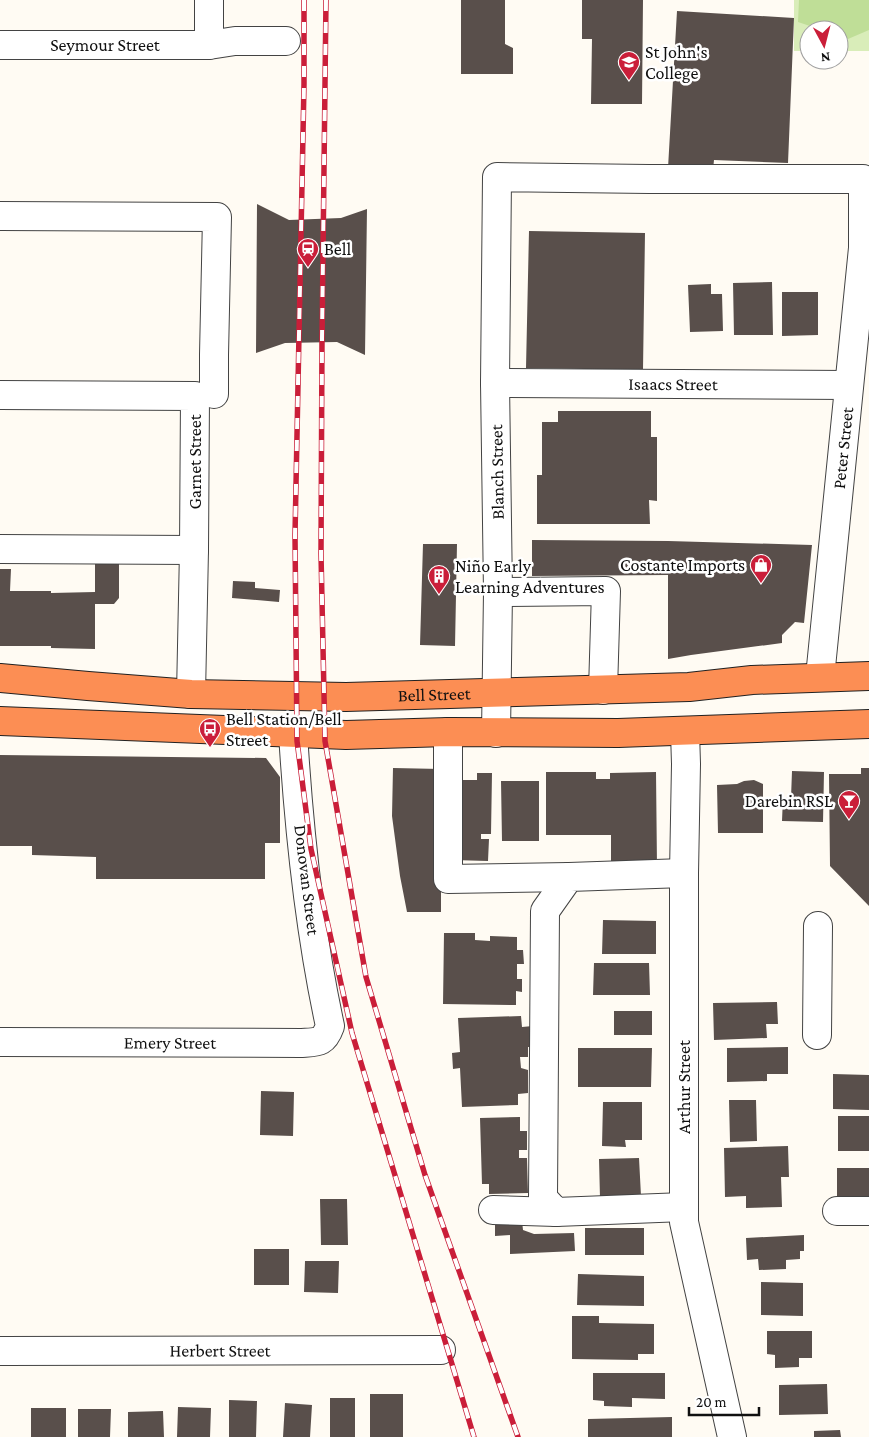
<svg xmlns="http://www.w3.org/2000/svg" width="869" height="1437" viewBox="0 0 869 1437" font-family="'Crimson Pro',serif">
<rect width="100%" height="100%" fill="#fffbf3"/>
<path fill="#d9edb9" d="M794 0H869V51H839V30H809V51H794Z"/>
<path fill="#bfde97" d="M799 0H869V30L848 39 839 36V30H822L798 22Z"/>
<path fill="#594f4b" d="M461 0H505V44L513 48V74H461Z
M582 0H643L642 104H591L592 39H582Z
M677 11 794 18 788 163 714 160 713 170 668 168Z
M257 204 289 220 341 218 367 209 365 355 337 342 285 343 256 353Z
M529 231 645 233 643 370 526 368Z
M772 282 773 335H734L733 283Z
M711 284V294H722L723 331 690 332 688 285Z
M782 292H818V335L782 336Z
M558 411H651V437H657V501L649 500 650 524H537V475H542V422H558Z
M532 540 668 541 812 545 804 623 795 622 782 635V643L691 655 668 659V575L532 576Z
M423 544H457L455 646 420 645Z
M95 558H119V598L114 604H95V649L51 648V646H0V569H11L10 591H51V593L95 592Z
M233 581 255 582V588L280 590 279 602 232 598Z
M0 755 266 758 280 777V843H265V879H96V857L32 855V846H0Z
M393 768 441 769V912H407L400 876 392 816Z
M861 768H869V906L830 866 829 774H861Z
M792 771 824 772 823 822 782 821 783 797 791 798Z
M546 772H596V779H610V773L656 772 657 867H611V835H546Z
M477 773H492L491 834H481V839H489L488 861 453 860 455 780H477Z
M754 780 763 784V833H718L717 785 737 784 744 781Z
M501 781H539V841H502Z
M603 920 656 921V954H602Z
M444 933H475V940L490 941V936L517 937V950H523L524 964H517V979H522V992L516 991V1005L443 1004Z
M594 963H649L650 995H593Z
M777 1002 778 1024H766L767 1038 714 1040 713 1003Z
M614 1011H652V1035H614Z
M521 1016 522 1027 533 1026V1047H528V1057H520L521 1068 528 1070V1093L518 1094V1105L462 1107 460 1068 453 1069 452 1053 460 1052 458 1018Z
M788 1047V1074H767V1081L727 1082V1048Z
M578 1048H652L651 1087H578Z
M833 1074 869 1075V1110L833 1109Z
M261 1091 294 1092 293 1136 260 1135Z
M729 1100H756L757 1141 730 1142Z
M603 1102H642V1140H625L626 1147 602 1146Z
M838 1116H869V1151H838Z
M520 1117V1131H527V1150H519V1158H527L528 1193 489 1194V1184H482L480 1118Z
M788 1146 789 1177H781L782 1207 746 1208V1196L725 1197 724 1148Z
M639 1158 641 1196 600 1198 599 1159Z
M837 1168H869V1207H837Z
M320 1199H347L348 1245H321Z
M522 1221 523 1230 534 1234 574 1233 575 1251 510 1254V1235L495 1236V1222Z
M585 1228H644V1255H585Z
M804 1235V1251H800V1259L786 1260V1269L759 1270 758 1259 747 1260 746 1238Z
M254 1249H289V1285H254Z
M305 1261H339L338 1293 304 1292Z
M578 1274 644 1276V1306L577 1305Z
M761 1282 803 1283V1316L761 1315Z
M572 1316H599V1323L654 1324V1354H638V1360L572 1359Z
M767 1331H812V1358H799V1367L775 1368V1355L767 1354Z
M593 1373H665V1399L632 1398V1407L604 1406V1401L593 1400Z
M827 1384 828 1414 779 1415V1385Z
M370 1394H403V1437H370Z
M330 1398H355V1437H330Z
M229 1400 257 1401 256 1437H229Z
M285 1403 312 1405 310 1437H283Z
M178 1407 211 1408 210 1437H177Z
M31 1408H66V1437H31Z
M78 1409H111L110 1437H78Z
M163 1411 164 1437H128V1412Z
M672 1417V1437H588V1419Z
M840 1430 841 1437H814V1431Z"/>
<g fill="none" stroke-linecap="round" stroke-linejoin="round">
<g stroke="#434343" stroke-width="30">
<g id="minor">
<path d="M209 0V45"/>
<path id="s1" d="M0 45H209L235 41H286"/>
<path d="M0 216 217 217 214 355V394"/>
<path id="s2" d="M495 383 849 385"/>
<path d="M0 395 195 396 194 550 191 694"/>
<path d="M0 549 194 550"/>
<path d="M498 592 606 591 603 690"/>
<path d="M448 732V879L569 877"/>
<path d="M685 732 686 764 684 873V1222L732 1437"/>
<path d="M496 733 498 592 495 383 497 177 649 179H863V248L820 677"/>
<path d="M684 873 569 877 545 911 543 1198 556 1212 684 1207"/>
<path d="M817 1035 818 926"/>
<path id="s3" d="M0 1042 302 1043C318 1042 324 1043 330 1026 309 929 299 832 293 733"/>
<path d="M493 1210 556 1212"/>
<path d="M837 1211H869"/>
<path id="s4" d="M0 1351 441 1350"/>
</g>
</g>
<g stroke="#212121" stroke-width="30">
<g id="highway">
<path id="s5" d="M0 678 88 686 191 694 346 697 689 687 752 680 869 676"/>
<path d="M0 721 346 735 448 732 618 733 869 724"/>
</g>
</g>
<use href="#minor" stroke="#fff" stroke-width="28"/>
<use href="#highway" stroke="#fc8e54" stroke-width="28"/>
<g stroke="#ca1e39" stroke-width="5.5">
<path id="rail" d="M304 0V84L295 535 297 741 311 849 352 1033 474 1437
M326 0 322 339 321 554 325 741 366 977 425 1175 518 1437"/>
</g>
<use href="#rail" stroke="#fff" stroke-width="4" stroke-dasharray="11" stroke-linecap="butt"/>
</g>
<defs>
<g id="school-pin" transform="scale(1.125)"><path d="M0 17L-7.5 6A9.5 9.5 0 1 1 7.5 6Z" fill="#ca1e39" stroke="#fff"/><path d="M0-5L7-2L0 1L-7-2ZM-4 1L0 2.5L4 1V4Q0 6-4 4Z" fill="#fff"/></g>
<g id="station-pin" transform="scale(1.125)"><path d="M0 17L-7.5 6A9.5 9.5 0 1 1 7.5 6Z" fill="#ca1e39" stroke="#fff"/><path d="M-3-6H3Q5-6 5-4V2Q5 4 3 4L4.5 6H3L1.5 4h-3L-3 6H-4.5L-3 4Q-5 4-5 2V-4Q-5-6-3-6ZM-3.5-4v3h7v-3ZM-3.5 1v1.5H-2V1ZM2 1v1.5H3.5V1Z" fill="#fff"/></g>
<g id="shop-pin" transform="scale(1.125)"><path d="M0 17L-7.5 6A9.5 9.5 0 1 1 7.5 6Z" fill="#ca1e39" stroke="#fff"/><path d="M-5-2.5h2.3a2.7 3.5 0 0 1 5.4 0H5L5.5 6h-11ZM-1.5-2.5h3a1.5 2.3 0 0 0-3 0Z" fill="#fff"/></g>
<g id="building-pin" transform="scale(1.125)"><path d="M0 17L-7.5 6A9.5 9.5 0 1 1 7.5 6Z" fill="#ca1e39" stroke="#fff"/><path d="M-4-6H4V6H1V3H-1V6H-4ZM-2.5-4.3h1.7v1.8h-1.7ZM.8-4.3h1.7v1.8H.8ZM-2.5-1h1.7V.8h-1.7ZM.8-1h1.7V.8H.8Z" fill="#fff"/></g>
<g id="bus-pin" transform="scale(1.125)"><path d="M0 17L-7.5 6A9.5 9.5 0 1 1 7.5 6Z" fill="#ca1e39" stroke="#fff"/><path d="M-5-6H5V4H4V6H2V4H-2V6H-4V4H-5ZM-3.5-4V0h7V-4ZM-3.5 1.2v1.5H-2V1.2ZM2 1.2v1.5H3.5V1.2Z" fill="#fff"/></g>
<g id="bar-pin" transform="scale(1.125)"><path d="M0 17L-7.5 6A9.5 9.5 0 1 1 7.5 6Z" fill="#ca1e39" stroke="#fff"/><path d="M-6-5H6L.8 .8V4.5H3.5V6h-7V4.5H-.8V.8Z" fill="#fff"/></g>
</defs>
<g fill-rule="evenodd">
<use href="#school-pin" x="629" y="62"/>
<use href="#station-pin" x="308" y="249"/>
<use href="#shop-pin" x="761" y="565"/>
<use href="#building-pin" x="439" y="576"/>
<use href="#bus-pin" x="210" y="729"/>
<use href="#bar-pin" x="849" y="801"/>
</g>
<g text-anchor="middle" stroke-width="5" stroke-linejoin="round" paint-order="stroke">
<g font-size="18" fill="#101010" stroke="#fff">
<text dy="6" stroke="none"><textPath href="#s1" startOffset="105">Seymour Street</textPath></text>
<text dy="6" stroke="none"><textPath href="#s2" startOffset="178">Isaacs Street</textPath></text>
<text transform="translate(843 448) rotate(-84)" y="6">Peter Street</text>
<text transform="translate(195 462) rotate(-90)" y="6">Garnet Street</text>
<text transform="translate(497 472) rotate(-91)" y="6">Blanch Street</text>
<text dy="6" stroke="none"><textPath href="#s5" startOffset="435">Bell Street</textPath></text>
<text transform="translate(307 880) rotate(83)" y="6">Donovan Street</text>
<text dy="6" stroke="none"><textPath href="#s3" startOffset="170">Emery Street</textPath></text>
<text transform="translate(684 1087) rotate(-90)" y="6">Arthur Street</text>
<text dy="6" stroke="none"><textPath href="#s4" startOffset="220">Herbert Street</textPath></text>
</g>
<g font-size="18" fill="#101010" stroke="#fff" text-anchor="start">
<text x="645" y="58">St John's<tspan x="645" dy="21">College</tspan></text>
<text x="324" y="255">Bell</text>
<text x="745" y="571" text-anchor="end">Costante Imports</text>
<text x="455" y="572">Niño Early<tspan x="455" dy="21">Learning Adventures</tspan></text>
<text x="226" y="725">Bell Station/Bell<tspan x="226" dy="21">Street</tspan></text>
<text x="833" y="807" text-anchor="end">Darebin RSL</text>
</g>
</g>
<g transform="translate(824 45) rotate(173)"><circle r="24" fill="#ffffff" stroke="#9f9f9f"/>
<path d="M0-4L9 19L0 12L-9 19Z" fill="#ca1e39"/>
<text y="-8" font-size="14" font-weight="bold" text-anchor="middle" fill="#101010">N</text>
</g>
<path d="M689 1407v8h70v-8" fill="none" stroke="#101010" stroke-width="2.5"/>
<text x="696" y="1407" font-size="15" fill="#101010" stroke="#ffffff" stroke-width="4" paint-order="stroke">20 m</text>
</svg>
